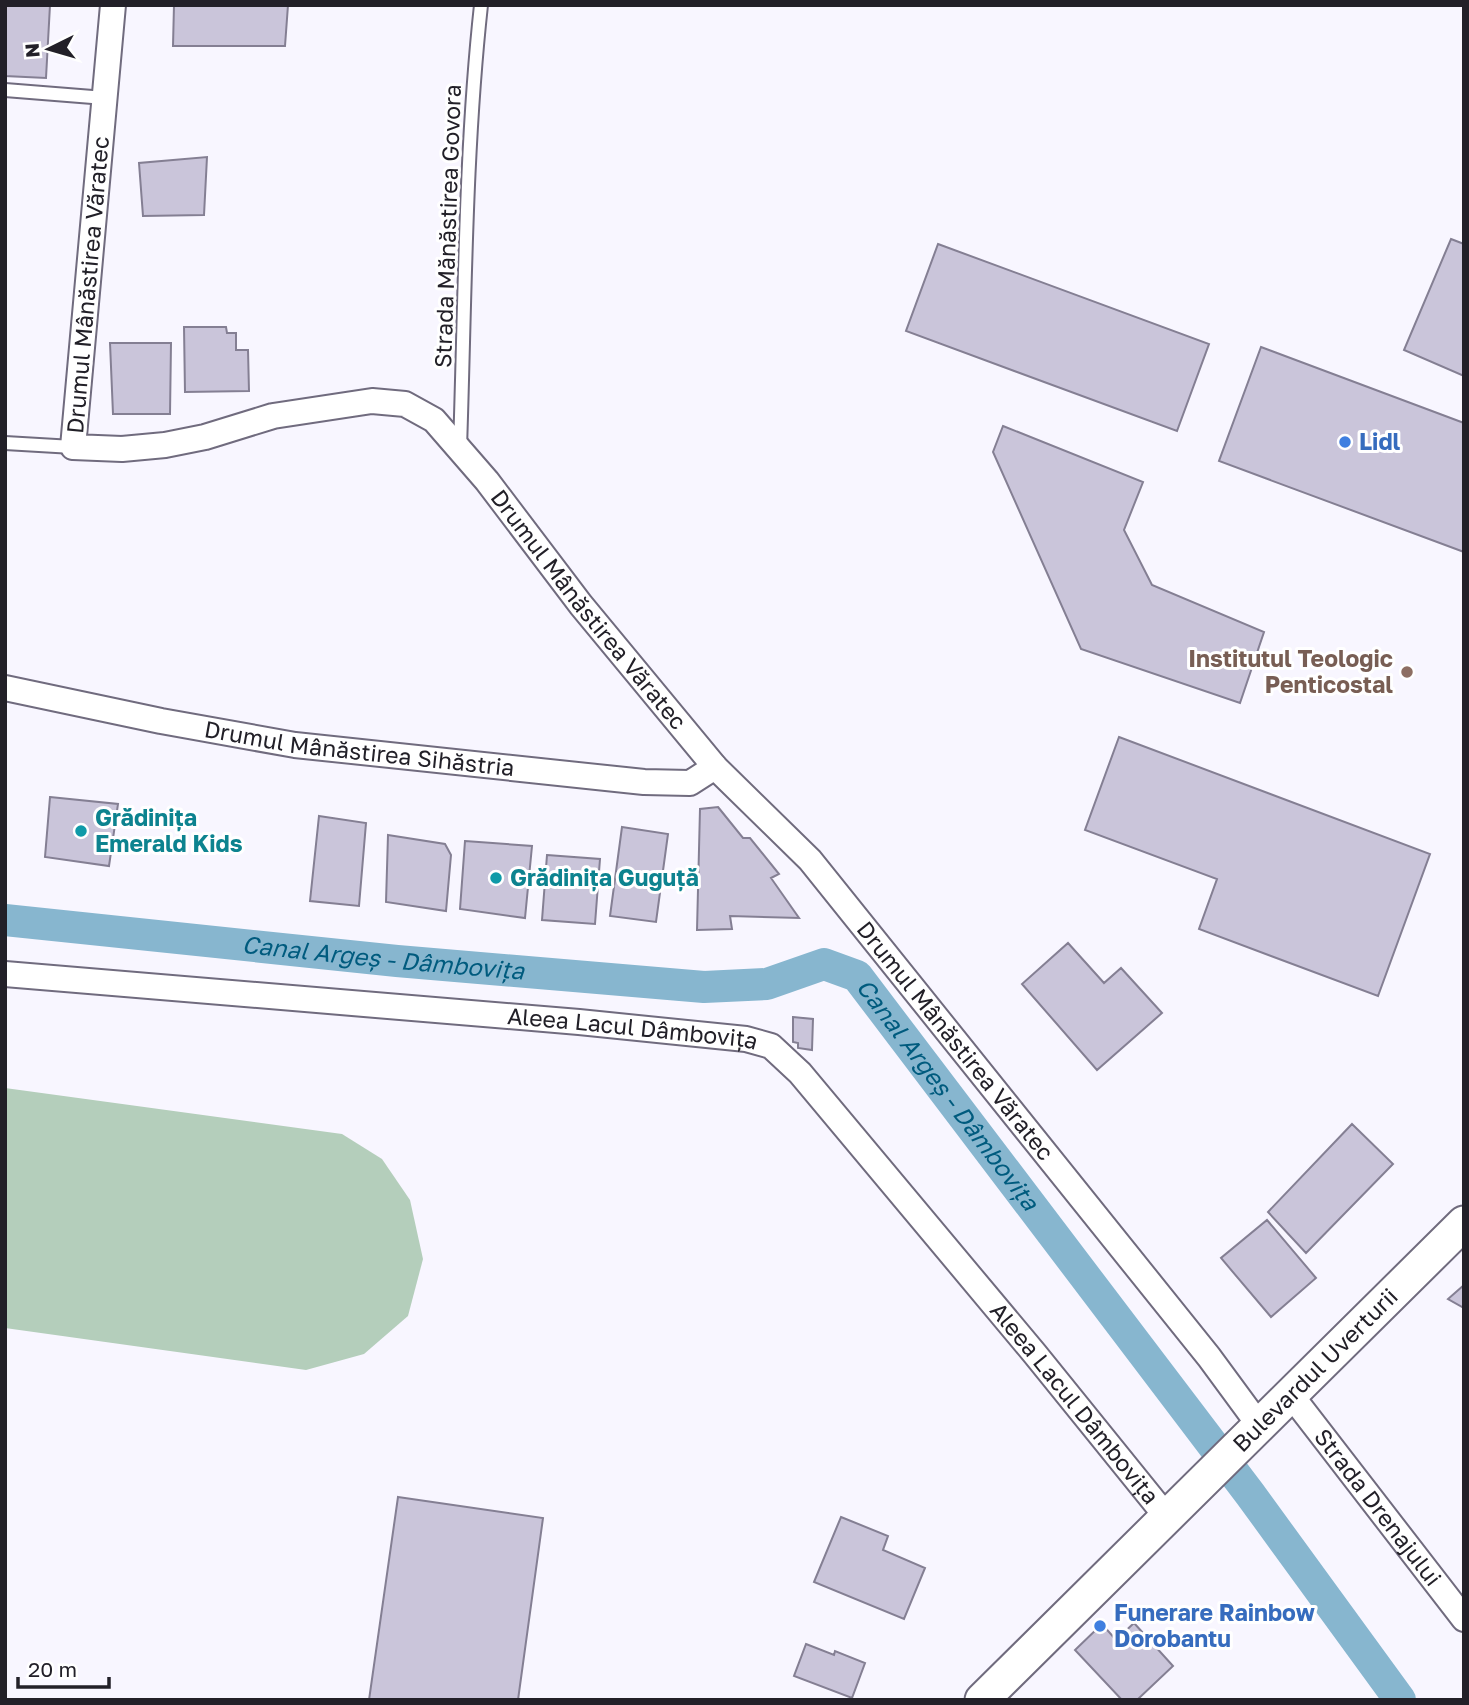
<svg xmlns="http://www.w3.org/2000/svg" width="1469" height="1705" viewBox="0 0 1469 1705" font-family="'Golos Text',sans-serif">
<rect width="100%" height="100%" fill="#f8f6ff"/>
<path fill="#b4cebb" d="M5 1088 342 1134 382 1159 410 1200 423 1259 408 1316 364 1354 306 1370 5 1328Z"/>
<g fill="none" stroke-linecap="round" stroke-linejoin="round">
<path stroke="#87b6cf" stroke-width="32" id="s1" d="M5 920 397 961 704 987 767 984 824 964 857 976 1250 1494 1400 1700"/>
</g>
<path fill="#cac5da" stroke="#847f93" stroke-width="2" d="M5 5H50L46 78 5 76Z
M174 5H288L285 46H173Z
M207 157 204 215 143 216 139 163Z
M1451 239 1464 244V376L1404 350Z
M938 244 1209 344 1177 431 906 331Z
M184 327H226L227 333H236V350H248L249 391 185 392Z
M110 343H171L170 414H113Z
M1261 347 1464 423V552L1219 461Z
M1003 426 1143 482 1124 530 1152 585 1264 632 1240 703 1081 649 993 452Z
M1119 737 1430 854 1378 996 1199 929 1217 879 1085 830Z
M50 797 118 804 109 866 45 857Z
M718 807 743 838H750L779 874 771 878 799 918 730 916 732 929 697 930 700 809Z
M319 816 366 823 359 906 310 901Z
M622 827 668 834 656 922 610 916Z
M388 835 445 844 451 855 446 911 386 902Z
M465 841 532 846 525 918 460 909Z
M547 855 600 859 595 924 542 920Z
M1068 943 1104 983 1121 968 1162 1013 1097 1070 1022 984Z
M793 1017 813 1019 812 1050 798 1048V1043L793 1042Z
M1352 1124 1393 1164 1306 1253 1268 1212Z
M1267 1220 1316 1278 1271 1317 1221 1258Z
M1464 1285V1308L1448 1299Z
M398 1497 543 1518 518 1700H369Z
M841 1517 888 1536 883 1550 925 1568 904 1619 814 1582Z
M1134 1623 1173 1666 1137 1700H1122L1075 1650 1102 1624 1116 1640Z
M806 1644 834 1655 835 1651 865 1663 852 1698 794 1676Z"/>
<g fill="none" stroke-linecap="round" stroke-linejoin="round">
<g stroke="#706b7e" stroke-width="16">
<path id="lane" d="M5 90 105 98
M5 443 73 447
M460 448C465 300 465 152 481 5"/>
</g>
<g stroke="#706b7e" stroke-width="28">
<g id="street">
<path id="s2" d="M113 5 73 447 122 449 165 445 205 437 273 416 372 401 405 404 434 420 487 481 581 605 715 767 810 860 1209 1357 1259 1425"/>
<path id="s3" d="M5 688 161 721 295 745 644 782 690 783 715 767"/>
<path id="s4" d="M5 974 579 1022 746 1039 771 1046 800 1073 1035 1354 1166 1516"/>
<path id="s5" d="M1291 1395 1464 1619"/>
</g>
</g>
<g stroke="#706b7e" stroke-width="37">
<g id="secondary">
<path id="s6" d="M982 1700 1464 1223"/>
</g>
</g>
<use href="#lane" stroke="#fff" stroke-width="12"/>
<use href="#street" stroke="#fff" stroke-width="24"/>
<use href="#secondary" stroke="#fff" stroke-width="33"/>
</g>
<g fill="#3f7fe0" stroke="#fff" stroke-width="2.5">
<circle cx="1345" cy="442" r="7"/>
<circle cx="1100" cy="1626" r="7"/>
</g>
<circle fill="#8d6e63" stroke="#fff" stroke-width="2.5" cx="1407" cy="672" r="7"/>
<g fill="#0f9aa8" stroke="#fff" stroke-width="2.5">
<circle cx="81" cy="831" r="7"/>
<circle cx="496" cy="878" r="7"/>
</g>
<g text-anchor="middle" stroke-width="6" stroke-linejoin="round" paint-order="stroke">
<g font-size="23" fill="#222028" stroke="#fff">
<text transform="translate(448 226) rotate(-88)" y="8">Strada Mănăstirea Govora</text>
<text transform="translate(88 285) rotate(-85)" y="8">Drumul Mânăstirea Văratec</text>
<text dy="8" stroke="none"><textPath href="#s2" startOffset="1059">Drumul Mânăstirea Văratec</textPath></text>
<text dy="8" stroke="none"><textPath href="#s3" startOffset="360">Drumul Mânăstirea Sihăstria</textPath></text>
<text dy="8" stroke="none"><textPath href="#s4" startOffset="630">Aleea Lacul Dâmbovița</textPath></text>
<text dy="8" stroke="none"><textPath href="#s2" startOffset="1626">Drumul Mânăstirea Văratec</textPath></text>
<text dy="8" stroke="none"><textPath href="#s6" startOffset="469">Bulevardul Uverturii</textPath></text>
<text dy="8" stroke="none"><textPath href="#s4" startOffset="1239">Aleea Lacul Dâmbovița</textPath></text>
<text dy="8" stroke="none"><textPath href="#s5" startOffset="142">Strada Drenajului</textPath></text>
</g>
<g font-size="23" font-weight="bold" fill="#366cbe" stroke="#fff" text-anchor="start">
<text x="1359" y="450">Lidl</text>
<text x="1114" y="1621">Funerare Rainbow<tspan x="1114" dy="26">Dorobantu</tspan></text>
</g>
<g font-size="23" font-weight="bold" fill="#785e54" stroke="#fff" text-anchor="end">
<text x="1393" y="667">Institutul Teologic<tspan x="1393" dy="26">Penticostal</tspan></text>
</g>
<g font-size="23" font-weight="bold" fill="#0d838f" stroke="#fff" text-anchor="start">
<text x="95" y="826">Grădinița<tspan x="95" dy="26">Emerald Kids</tspan></text>
<text x="510" y="886">Grădinița Guguță</text>
</g>
<g font-size="24" font-style="italic" fill="#005b7e" stroke="#fff">
<text dy="8" stroke="none"><textPath href="#s1" startOffset="380">Canal Argeș - Dâmbovița</textPath></text>
<text dy="8" stroke="none"><textPath href="#s1" startOffset="1010">Canal Argeș - Dâmbovița</textPath></text>
</g>
</g>
<rect width="1469" height="1705" fill="none" stroke="#222028" stroke-width="14"/>
<g transform="translate(49 49) rotate(265)" stroke="#ffffff" stroke-width="5" paint-order="stroke">
<path d="M0-5L12 26L0 18L-12 26Z" fill="#222028"/>
<text y="-10" font-size="19" font-weight="bold" text-anchor="middle" fill="#222028">N</text>
</g>
<path d="M18 1677v10h91v-10" fill="none" stroke="#222028" stroke-width="3.5"/>
<text x="28" y="1677" font-size="21" fill="#222028" stroke="#ffffff" stroke-width="5" paint-order="stroke">20 m</text>
</svg>
